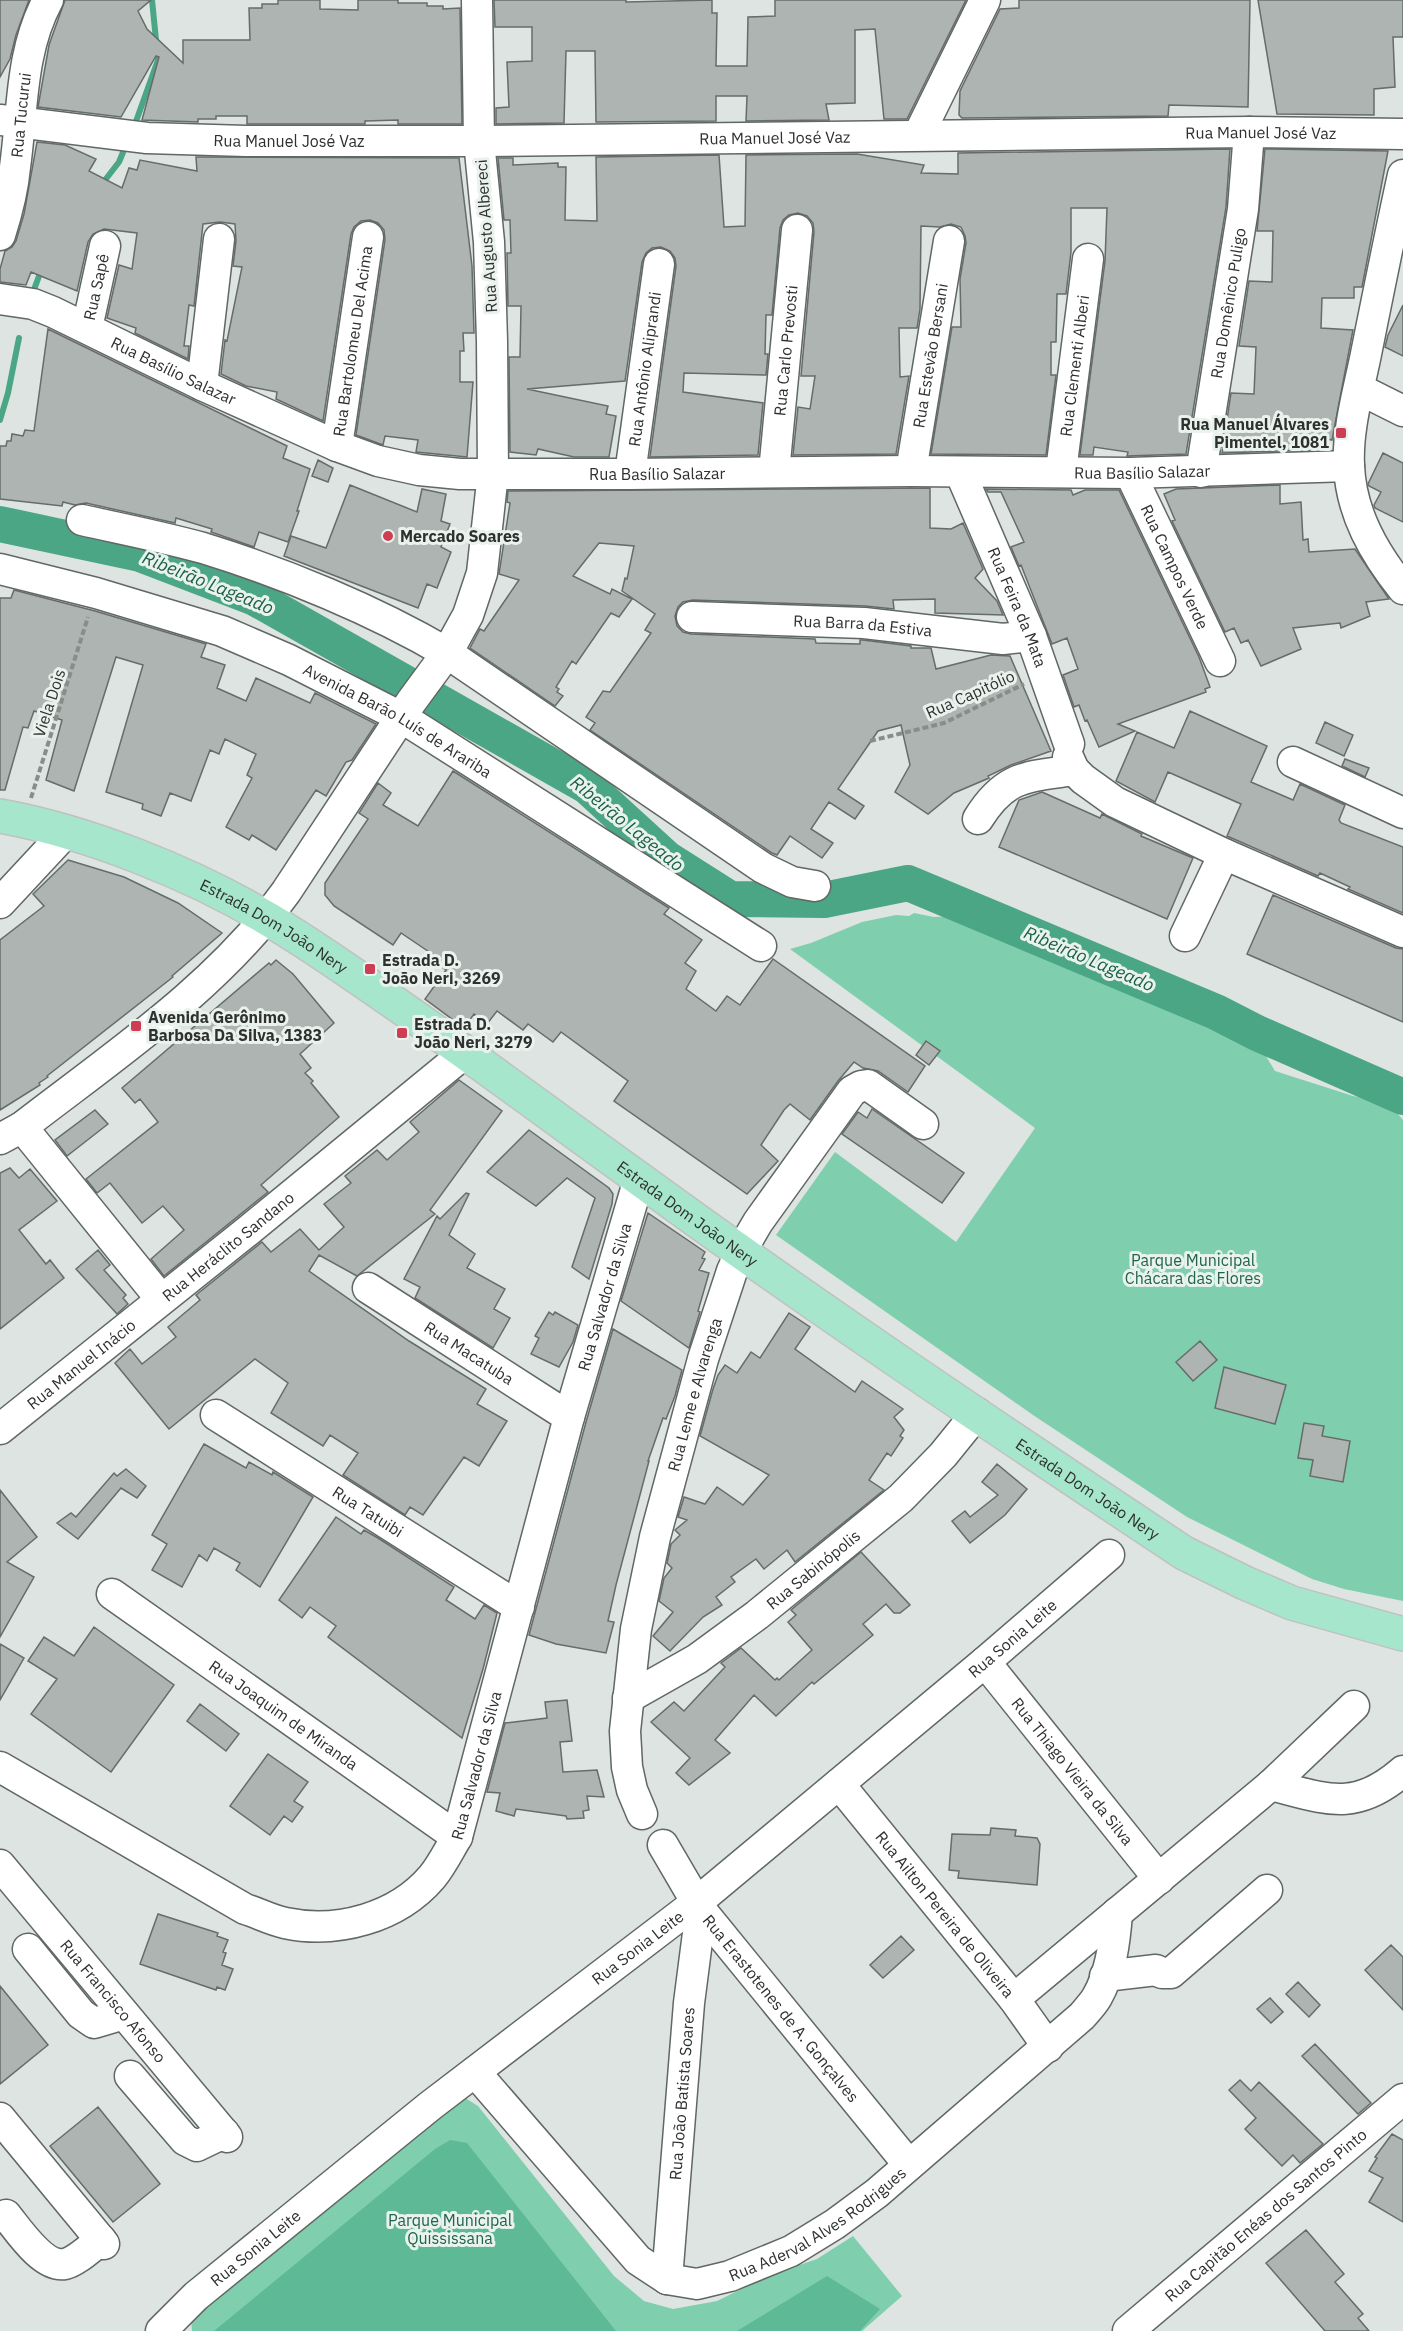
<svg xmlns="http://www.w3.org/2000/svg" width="1403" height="2331" viewBox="0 0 1403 2331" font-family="'IBM Plex Sans',sans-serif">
<rect width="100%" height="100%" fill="#dde4e1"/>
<path fill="#7fcfae" d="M914 913 934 917 957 916 977 920 1007 932 1041 951 1074 967H1082L1098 979 1123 986 1169 1007 1210 1011 1237 1030 1258 1034 1264 1053 1275 1071 1353 1096 1379 1101 1393 1108 1403 1120V1601L1344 1589 1312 1579 1187 1517 1033 1415 776 1235 835 1152 956 1242 1035 1128 790 949 811 943 862 922 896 915 909 916Z
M462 2096 478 2106 614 2276 644 2301 673 2309 717 2301 770 2275 817 2259 853 2236 902 2296 862 2331H192L191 2319Z"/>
<path fill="#5eb996" d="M450 2140 467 2143 616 2331H214L435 2149Z
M827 2276 880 2309 860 2331H737Z"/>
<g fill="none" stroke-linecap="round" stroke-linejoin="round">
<path stroke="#4aa684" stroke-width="6" d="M134 127 158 60 152 0
M102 184 119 162 126 145
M32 295 42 268
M0 420 8 393 19 338"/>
<path stroke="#4aa684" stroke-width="36" d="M0 524 140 554 255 598 587 786 667 859 730 899 824 900 908 883 1216 1012 1257 1033 1403 1097"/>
</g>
<path fill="#adb4b1" stroke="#656c69" stroke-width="1.5" d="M0 0H29L16 35 10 59 0 77Z
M65 0H151L138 11 147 29 183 63V40H250L249 8H262V4H278V0H320V9L358 10V0H398V3H427V6H443V9L460 8 462 124H398V120L365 121V124H247V116H216V119H198V122L142 120 159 57 156 56 121 117 38 107 49 45Z
M494 0H626V2L712 0V13H717L716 66H747L748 17 775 16V0H966L907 119H884L875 29 855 30V103L826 104 829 120 746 121 747 96H716V121L596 122 595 51H566L564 123 496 124V108L509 107 507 62 532 61V27H495Z
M1019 0H1250L1248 107 1169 105 1168 116 962 118 959 115 960 91 1000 9 1019 8Z
M1258 0H1403V37H1393L1395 87 1374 89V115L1277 114Z
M37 142 65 145 96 159 89 171 122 188 129 168 137 170 140 160 197 171 196 157H204L459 158 472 266 474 333H463L464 351H460V382H473L467 457 416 452 418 440 385 436 383 445 356 435 385 240 384 230 378 223 370 220 361 221 354 227 351 234 323 421 276 399 277 392 246 386 221 374 225 340 227 341 242 267 233 266 236 241 235 224 220 222 203 224 194 306 189 305 184 346H189L188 359 135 333 136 328 107 318 119 265 132 269 137 233 104 229 93 234 88 242 77 291 31 272 26 285 0 282V269L5 251 12 247 16 241 24 214Z
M1230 149 1226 207 1186 454 1127 456 1128 452 1094 447 1093 455H1080L1105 261 1107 208H1071V252L1066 294H1057L1056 342H1051V375H1056L1046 455 931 454 952 327H961L960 279 966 243 965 236 961 227 951 224 940 227 921 226 920 309 917 328H899L900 377 909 376 896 454 793 455 798 407 810 409 815 376H801L814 232 813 223 807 216 798 213 789 215 783 220 780 228 772 315H766L765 354H768L766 375 684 373 683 392 763 403 758 455 650 457 676 266 675 258 670 251 661 247 652 248 646 253 642 262 625 381 527 389 608 406 606 414 616 416 609 457H574L538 449 536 455 510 452 509 357H520L521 306H508L507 253H511L510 220H504L498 158H513V165L558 163V167H566L565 220 597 221 596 157 719 155 724 227 745 226 746 155 857 154 924 165 921 173 958 174V153Z
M1265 149 1388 151 1362 287H1354V298H1322L1321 328 1353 330 1332 440 1313 436 1310 450 1222 453 1231 393 1254 394 1256 347 1239 346 1249 281 1272 282 1273 231H1257Z
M1403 305V356L1385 347 1388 335Z
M48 329 287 446 283 458 310 469 297 511H299L288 542 259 532 254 547 211 532 212 529 176 518 175 523 86 503 75 505 63 502 62 506 0 499V446H6L7 441H11L12 434 23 436 25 430 34 431Z
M1383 453 1403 463V522L1375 508 1374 505 1381 492 1369 486 1368 484Z
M318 460 333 468 328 482 312 476Z
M350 485 417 512 422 489 446 494 441 521 450 524 441 547 451 552 437 588 427 584 418 608 284 556 291 536 326 548Z
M1280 485V504L1301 502 1303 540 1308 539 1309 552 1355 549 1389 599 1366 602 1370 616 1341 628 1340 623 1293 628 1301 649 1261 666 1248 640 1241 643 1234 628 1225 632 1172 521 1175 520 1164 494 1176 489Z
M930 488V528L951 529 963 523 983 569 975 578 997 601 1003 615 935 613V599L893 600 894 609 865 606 693 600 683 602 678 607 675 616 677 626 683 632 691 634 815 639 816 643 860 644V640H863L911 646V648H931L936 669 991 655 1010 656 1051 751 1011 765 988 776 989 778 954 793 928 814 895 792 910 765 901 725 878 731 838 789 864 806 855 819 829 802 811 829 833 843 822 858 790 836 777 855 772 853 590 730 595 723 586 717 603 691 610 692 651 633 645 630 655 614 622 591 625 578 627 579 634 546 599 543 573 576 610 594 612 589 632 599 619 617 611 613 576 664 572 661 556 687 559 689 557 692 563 696 555 706 470 648 480 629 484 631 519 580 499 574 510 503 507 502 508 491Z
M986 489 1071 490 1073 495 1085 490H1119L1199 657 1210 687 1205 689 1206 692 1118 724 1135 731 1099 747 1087 720 1085 721 1079 705 1074 707 1063 675 1078 669 1067 638 1052 644 1021 565 1019 566 1011 547 1024 542 1001 492H988Z
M14 590 95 611 206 644 201 657 225 665 217 688 246 701 256 678 310 703 315 693 376 724 352 760 346 762 326 796 316 790 276 850 252 835 249 840 226 827 252 778 247 775 256 754 225 739 219 754 210 750 191 801 170 793 161 816 142 809 143 804 106 792 143 665 116 657 74 791 46 780 62 720 34 711 28 728 23 727 5 790H0V598H11Z
M1190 711 1267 746 1251 782 1293 800 1300 784 1345 805 1339 820 1341 823 1403 847V913L1348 889 1350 887 1320 873 1318 876 1227 836 1241 804 1168 772 1155 802 1116 781 1137 732 1174 748Z
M1325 722 1353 735 1344 756 1316 743Z
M1345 759 1369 768 1365 777 1342 766Z
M453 771 669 908 664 914 702 940 685 963 696 971 686 989 716 1011 727 996 740 1005 773 959 925 1066 908 1092 878 1071 863 1068 854 1062 838 1081 810 1120 790 1104 784 1110 761 1145 778 1161 747 1194 614 1101 628 1081 561 1032 553 1042 528 1024 523 1030 497 1011 487 1024 474 1014 464 1028 425 999 446 970 437 964 441 960 401 933 393 945 334 906 325 895V883L368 819 359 813 378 783 391 793 383 805 418 826Z
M1042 792 1100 818 1102 814 1142 834 1141 836 1193 858 1167 919 999 847 1019 800Z
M68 860 124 877 178 903 222 933 172 976 173 977 47 1076 48 1077 39 1083 40 1085 0 1110V940L44 906 33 894Z
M1273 895 1396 948 1403 949V1022L1247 954Z
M276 960 293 974 334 1023 300 1054 311 1068 305 1073 313 1081 311 1083 339 1117 261 1185 268 1192 164 1276 151 1259 184 1230 163 1206 142 1223 110 1183 97 1193 86 1179 158 1122 140 1099 135 1103 122 1088 269 963 271 965Z
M926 1041 940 1051 929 1065 916 1055Z
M459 1080 502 1111 430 1210 435 1214 357 1276 319 1255 309 1271 409 1341 486 1389 477 1404 507 1421 479 1466 464 1457 423 1515 410 1507 405 1515 343 1475 358 1453 330 1435 323 1446 271 1413 288 1383 255 1359 169 1429 115 1363 130 1349 142 1364 176 1337 168 1327 200 1300 196 1295 262 1242 271 1252 300 1229 319 1250 344 1227 324 1204 351 1183 345 1176 377 1150 387 1160 419 1132 410 1122Z
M872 1109 964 1173 942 1203 842 1134 858 1112 867 1118Z
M95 1110 108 1124 67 1156 55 1140Z
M529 1130 609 1188 613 1194 612 1204 589 1279 572 1267 595 1198 567 1178 536 1206 487 1172Z
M10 1168 19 1178 30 1169 57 1201 19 1230 46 1264 50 1260 64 1278 0 1329V1173Z
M466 1193 469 1194 449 1235 475 1254 467 1268 505 1289 494 1309 510 1318 493 1348 415 1298 420 1287 404 1279 437 1216 440 1219Z
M648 1213 705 1252 702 1258 705 1259 699 1270 709 1273 698 1311 700 1312 689 1348 621 1301Z
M98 1250 110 1265 104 1270 126 1295 123 1298 128 1304 117 1314 76 1269Z
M549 1312 553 1315 555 1312 578 1325 573 1342 559 1367 531 1354 539 1338 535 1336Z
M789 1313 810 1327 795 1349 855 1392 862 1381 903 1409 894 1417 904 1430 900 1436 903 1438 891 1456 887 1453 869 1480 884 1490 795 1562 787 1550 764 1569 756 1559 731 1577 735 1582 716 1597 722 1605 703 1617 670 1651 653 1636 673 1612 659 1601 664 1578 672 1568 667 1563 671 1544 680 1535 675 1530 687 1520 678 1517 684 1497 705 1504 717 1487 743 1505 769 1475 700 1436 713 1389 718 1375 725 1365 737 1373 751 1352 760 1358Z
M613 1329 682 1370 675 1396 666 1419 663 1418 648 1461H649L616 1585 608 1621 614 1622 606 1653 556 1644 529 1635 586 1422Z
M1200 1341 1217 1360 1193 1381 1176 1362Z
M1224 1367 1286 1385 1275 1424 1215 1408Z
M1304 1423 1324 1426 1322 1436 1350 1441 1343 1482 1310 1476 1313 1460 1298 1458Z
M204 1444 246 1468 249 1462 272 1475 273 1472 313 1497 260 1587 236 1570 240 1563 214 1548 207 1561 199 1555 182 1587 152 1570 167 1544 152 1535Z
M997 1464 1027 1489 1005 1515 970 1543 952 1521 965 1511 970 1517 998 1495 982 1482Z
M126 1469 146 1486 137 1498 121 1488 78 1539 57 1523 71 1513 76 1517 114 1473 117 1476Z
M0 1490 37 1537 7 1562 34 1577 0 1637Z
M336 1517 361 1534 364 1530 378 1538 454 1587 446 1600 475 1619 484 1605 497 1613 483 1669 462 1738 328 1637 336 1626 310 1607 302 1618 279 1600Z
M861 1552 910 1605 900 1613H894L886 1604 863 1624 873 1635 814 1684 812 1682 776 1716 754 1695 715 1740 730 1753 689 1785 676 1773 690 1758 651 1722 674 1702 684 1711 725 1667 721 1663 741 1648 775 1680 777 1678 779 1680 812 1650 788 1622 796 1615 791 1610Z
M94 1627 174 1685 111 1772 31 1714 57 1679 28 1661 44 1637 74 1656Z
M0 1644 24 1658 0 1700Z
M567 1700 572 1741 560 1742 563 1772 597 1770 604 1797 587 1796 589 1810 583 1811 584 1818 567 1819 566 1816 516 1809 514 1816 496 1811 500 1793 487 1792 505 1723 547 1718 545 1702Z
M200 1704 239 1734 226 1751 187 1721Z
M268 1754 308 1782 294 1801 303 1807 292 1822 284 1816 270 1835 230 1806Z
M991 1828 1016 1830 1015 1836 1037 1838 1040 1844 1037 1885 958 1878 959 1871 949 1870 952 1834 990 1835Z
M158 1914 218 1933 217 1936 228 1940 223 1952 226 1953 222 1965 233 1969 225 1990 217 1987 216 1990 140 1964Z
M901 1936 914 1950 883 1978 870 1965Z
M1391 1945 1403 1957V2010L1365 1970Z
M1298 1982 1320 2005 1309 2017 1286 1994Z
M0 1986 48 2045 0 2084Z
M1270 1998 1283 2012 1271 2023 1257 2009Z
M1315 2044 1371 2103 1358 2114 1302 2056Z
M1240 2080 1251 2091 1259 2082 1323 2144 1300 2163 1293 2155 1282 2166 1245 2129 1256 2118 1229 2090Z
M98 2107 160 2184 113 2222 50 2146Z
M1392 2134 1403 2140V2222L1369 2202 1383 2178 1369 2171 1377 2158 1375 2157Z
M1306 2230 1344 2274 1335 2282 1363 2314 1358 2318 1369 2331H1325L1266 2263Z"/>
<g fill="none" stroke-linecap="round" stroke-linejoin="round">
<g stroke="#606764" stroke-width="33">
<g id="minor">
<path id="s1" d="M0 120 147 138 246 141H479L1249 132 1403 134"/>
<path d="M919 134 985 0"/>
<path d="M1403 175C1390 234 1378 294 1366 354 1359 389 1347 429 1349 466 1351 513 1374 553 1403 589"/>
<path id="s2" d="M0 235C7 213 13 190 15 167 23 110 20 52 48 0"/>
<path id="s3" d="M0 299 33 304 53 312 202 385 337 446 378 461 419 470 460 474H630L911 471 1130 473 1349 466"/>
<path id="s4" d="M87 328 105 246"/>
<path d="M202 385 219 239"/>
<path d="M1359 389 1403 411"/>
<path id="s5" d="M337 446 368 237"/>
<path id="s6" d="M911 471 949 241"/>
<path id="s7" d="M1061 471 1088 259"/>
<path id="s8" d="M774 472 797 230"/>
<path id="s9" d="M960 472 1031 636 1069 744"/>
<path id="s10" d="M1201 472 1243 209 1249 132"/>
<path id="s11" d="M1130 473 1220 661"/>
<path id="s12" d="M630 474 659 264"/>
<path d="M82 520C122 529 163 537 203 548 284 573 374 610 447 653L763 868 792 882 815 886"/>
<path id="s13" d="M0 569 96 593 222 631 289 660 401 717 761 946"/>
<path id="s14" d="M692 617 864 623 1003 639 1031 636"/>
<path d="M1068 757 1074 770 1083 779 1115 802 1224 854 1403 932"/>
<path d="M1293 762 1403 813"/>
<path d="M978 819C1005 775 1027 777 1074 770"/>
<path d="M0 903 67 831"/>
<path d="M1185 936 1224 854"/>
<path d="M22 1127 161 1299"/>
<path d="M0 1139 22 1127C115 1055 216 988 286 892L411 702 447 653 468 615 482 573 493 473 492 341 489 242 479 141 477 0"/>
<path id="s15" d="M368 1288 569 1417"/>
<path id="s16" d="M216 1415 519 1607"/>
<path id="s17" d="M0 1429 249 1230 466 1052"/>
<path id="s18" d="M112 1594 457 1837"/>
<path id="s19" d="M985 1662 1159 1879"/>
<path id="s20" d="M628 1698 697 1659 757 1615 901 1498 943 1455 977 1413"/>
<path id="s21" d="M0 1767 245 1909C258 1913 271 1920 285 1923 337 1934 397 1918 432 1877 442 1865 449 1850 457 1837L569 1417 639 1179"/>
<path id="s22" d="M839 1784 1014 1999 1048 2047"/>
<path d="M1271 1785C1326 1799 1355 1813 1403 1771"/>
<path id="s23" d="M642 1814 632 1790 627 1767 625 1731 636 1629 655 1537 703 1359 732 1271 741 1251 758 1222 852 1091 861 1086 868 1085 923 1124"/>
<path id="s24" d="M663 1845 701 1910 909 2165"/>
<path id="s25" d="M0 1865 227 2137"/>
<path d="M28 1949 81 2014 94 2023 124 2014"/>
<path d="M1105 1976 1156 1970 1162 1973H1171L1267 1890"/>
<path d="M1014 1999 1271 1785 1354 1706"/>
<path id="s26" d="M475 2072 638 2260 667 2279 697 2284 730 2276 791 2251 835 2224 877 2193 1082 2016C1087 2010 1093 2004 1097 1997 1111 1973 1115 1941 1117 1913"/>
<path d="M130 2076 185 2140 197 2146 224 2133"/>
<path d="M0 2118 104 2244"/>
<path d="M6 2215C19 2231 43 2268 65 2264 77 2261 91 2247 101 2240"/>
<path id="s27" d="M667 2279 689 2003 701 1910"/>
<path id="s28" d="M161 2331 196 2296 430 2106 696 1903 985 1662 1109 1555"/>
<path id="s29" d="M1128 2331 1403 2099"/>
</g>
</g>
<g stroke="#c0c1c1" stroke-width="36">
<g id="major">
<path id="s30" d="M0 816C88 832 191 873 268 919 309 943 347 970 386 997 471 1055 554 1118 638 1178 816 1308 1000 1431 1184 1553L1245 1583 1292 1603 1403 1634"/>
</g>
</g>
<path stroke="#888d8a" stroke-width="4" stroke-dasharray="6 3" stroke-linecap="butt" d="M870 741 944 723 1024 684
M31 798 88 617"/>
<use href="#minor" stroke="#fff" stroke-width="30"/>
<use href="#major" stroke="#a6e6cd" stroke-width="33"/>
</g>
<g fill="#cd3d53" stroke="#eaf2ee" stroke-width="2">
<rect x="1335" y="427" width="12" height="12" rx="3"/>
<circle cx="388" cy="536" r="6"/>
<rect x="364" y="963" width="12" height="12" rx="3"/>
<rect x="130" y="1020" width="12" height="12" rx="3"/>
<rect x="396" y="1027" width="12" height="12" rx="3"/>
</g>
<g text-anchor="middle" stroke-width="6" stroke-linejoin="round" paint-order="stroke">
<g font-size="16" fill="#2e312f" stroke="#eaf2ee">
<text dy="6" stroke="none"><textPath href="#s2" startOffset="122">Rua Tucurui</textPath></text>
<text dy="6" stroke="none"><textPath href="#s1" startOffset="1262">Rua Manuel José Vaz</textPath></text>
<text dy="6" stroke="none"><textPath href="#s1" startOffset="776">Rua Manuel José Vaz</textPath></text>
<text dy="6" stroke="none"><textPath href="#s1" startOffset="290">Rua Manuel José Vaz</textPath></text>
<text transform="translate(486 236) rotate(-94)" y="6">Rua Augusto Albereci</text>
<text dy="6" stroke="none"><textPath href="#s4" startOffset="42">Rua Sapê</textPath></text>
<text dy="6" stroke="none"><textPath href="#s10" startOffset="171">Rua Domênico Puligo</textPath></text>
<text dy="6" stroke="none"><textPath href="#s5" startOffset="106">Rua Bartolomeu Del Acima</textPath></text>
<text dy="6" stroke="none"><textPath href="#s8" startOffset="122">Rua Carlo Prevosti</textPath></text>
<text dy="6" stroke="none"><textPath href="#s6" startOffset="117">Rua Estevão Bersani</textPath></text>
<text dy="6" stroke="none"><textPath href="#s7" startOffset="106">Rua Clementi Alberi</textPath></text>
<text dy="6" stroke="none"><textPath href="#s12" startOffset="106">Rua Antônio Aliprandi</textPath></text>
<text dy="6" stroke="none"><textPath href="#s3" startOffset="189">Rua Basílio Salazar</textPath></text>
<text dy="6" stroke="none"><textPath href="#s3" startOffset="1178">Rua Basílio Salazar</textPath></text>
<text dy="6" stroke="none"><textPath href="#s3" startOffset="693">Rua Basílio Salazar</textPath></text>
<text dy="6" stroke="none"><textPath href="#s11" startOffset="104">Rua Campos Verde</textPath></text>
<text dy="6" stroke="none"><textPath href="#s9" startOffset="147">Rua Feira da Mata</textPath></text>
<text dy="6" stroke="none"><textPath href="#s14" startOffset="171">Rua Barra da Estiva</textPath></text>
<text transform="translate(970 694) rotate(-24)" y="6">Rua Capitólio</text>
<text transform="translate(49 703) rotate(-72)" y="6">Viela Dois</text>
<text dy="6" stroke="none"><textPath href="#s13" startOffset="428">Avenida Barão Luís de Arariba</textPath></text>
<text dy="6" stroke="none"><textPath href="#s30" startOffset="297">Estrada Dom João Nery</textPath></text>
<text dy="6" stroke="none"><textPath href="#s30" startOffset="801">Estrada Dom João Nery</textPath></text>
<text dy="6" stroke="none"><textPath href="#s17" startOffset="292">Rua Heráclito Sandano</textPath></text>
<text dy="6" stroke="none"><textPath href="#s21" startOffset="1094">Rua Salvador da Silva</textPath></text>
<text dy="6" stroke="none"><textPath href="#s15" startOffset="120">Rua Macatuba</textPath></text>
<text dy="6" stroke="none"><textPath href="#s17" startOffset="104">Rua Manuel Inácio</textPath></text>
<text dy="6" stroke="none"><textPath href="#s23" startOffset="430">Rua Leme e Alvarenga</textPath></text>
<text dy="6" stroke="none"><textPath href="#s30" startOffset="1287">Estrada Dom João Nery</textPath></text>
<text dy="6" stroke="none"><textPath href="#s16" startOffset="180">Rua Tatuibi</textPath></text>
<text dy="6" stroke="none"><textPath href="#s20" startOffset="226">Rua Sabinópolis</textPath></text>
<text dy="6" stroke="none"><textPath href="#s28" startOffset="1098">Rua Sonia Leite</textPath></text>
<text dy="6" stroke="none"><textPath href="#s18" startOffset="210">Rua Joaquim de Miranda</textPath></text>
<text dy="6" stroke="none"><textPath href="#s21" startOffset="608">Rua Salvador da Silva</textPath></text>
<text dy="6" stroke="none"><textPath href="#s19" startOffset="140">Rua Thiago Vieira da Silva</textPath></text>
<text dy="6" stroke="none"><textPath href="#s22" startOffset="168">Rua Ailton Pereira de Oliveira</textPath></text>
<text dy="6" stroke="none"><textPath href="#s28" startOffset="612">Rua Sonia Leite</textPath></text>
<text dy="6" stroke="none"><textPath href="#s25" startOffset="177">Rua Francisco Afonso</textPath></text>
<text dy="6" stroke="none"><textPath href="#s24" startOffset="202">Rua Erastotenes de A. Gonçalves</textPath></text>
<text dy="6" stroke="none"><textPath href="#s27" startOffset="186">Rua João Batista Soares</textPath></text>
<text dy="6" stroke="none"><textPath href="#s29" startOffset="180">Rua Capitão Enéas dos Santos Pinto</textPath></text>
<text dy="6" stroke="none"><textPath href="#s26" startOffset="450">Rua Aderval Alves Rodrigues</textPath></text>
<text dy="6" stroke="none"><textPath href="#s28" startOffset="126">Rua Sonia Leite</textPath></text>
</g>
<g font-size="16" font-weight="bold" fill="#2e312f" stroke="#eaf2ee" text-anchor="start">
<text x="1329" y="430" text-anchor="end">Rua Manuel Álvares<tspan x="1329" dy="18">Pimentel, 1081</tspan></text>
<text x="400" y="542">Mercado Soares</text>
<text x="382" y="966">Estrada D.<tspan x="382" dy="18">João Neri, 3269</tspan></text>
<text x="148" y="1023">Avenida Gerônimo<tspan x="148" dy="18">Barbosa Da Silva, 1383</tspan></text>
<text x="414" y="1030">Estrada D.<tspan x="414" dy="18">João Neri, 3279</tspan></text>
</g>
<g font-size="16" fill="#1f644c" stroke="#eaf2ee">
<text x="1193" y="1266">Parque Municipal<tspan x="1193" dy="18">Chácara das Flores</tspan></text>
<text x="450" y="2226">Parque Municipal<tspan x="450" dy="18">Quississana</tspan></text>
</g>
<g font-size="18" font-style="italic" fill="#1a6048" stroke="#eaf2ee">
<text transform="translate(208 583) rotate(22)" y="6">Ribeirão Lageado</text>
<text transform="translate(627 824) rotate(39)" y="6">Ribeirão Lageado</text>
<text transform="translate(1089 959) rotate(23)" y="6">Ribeirão Lageado</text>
</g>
</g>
</svg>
